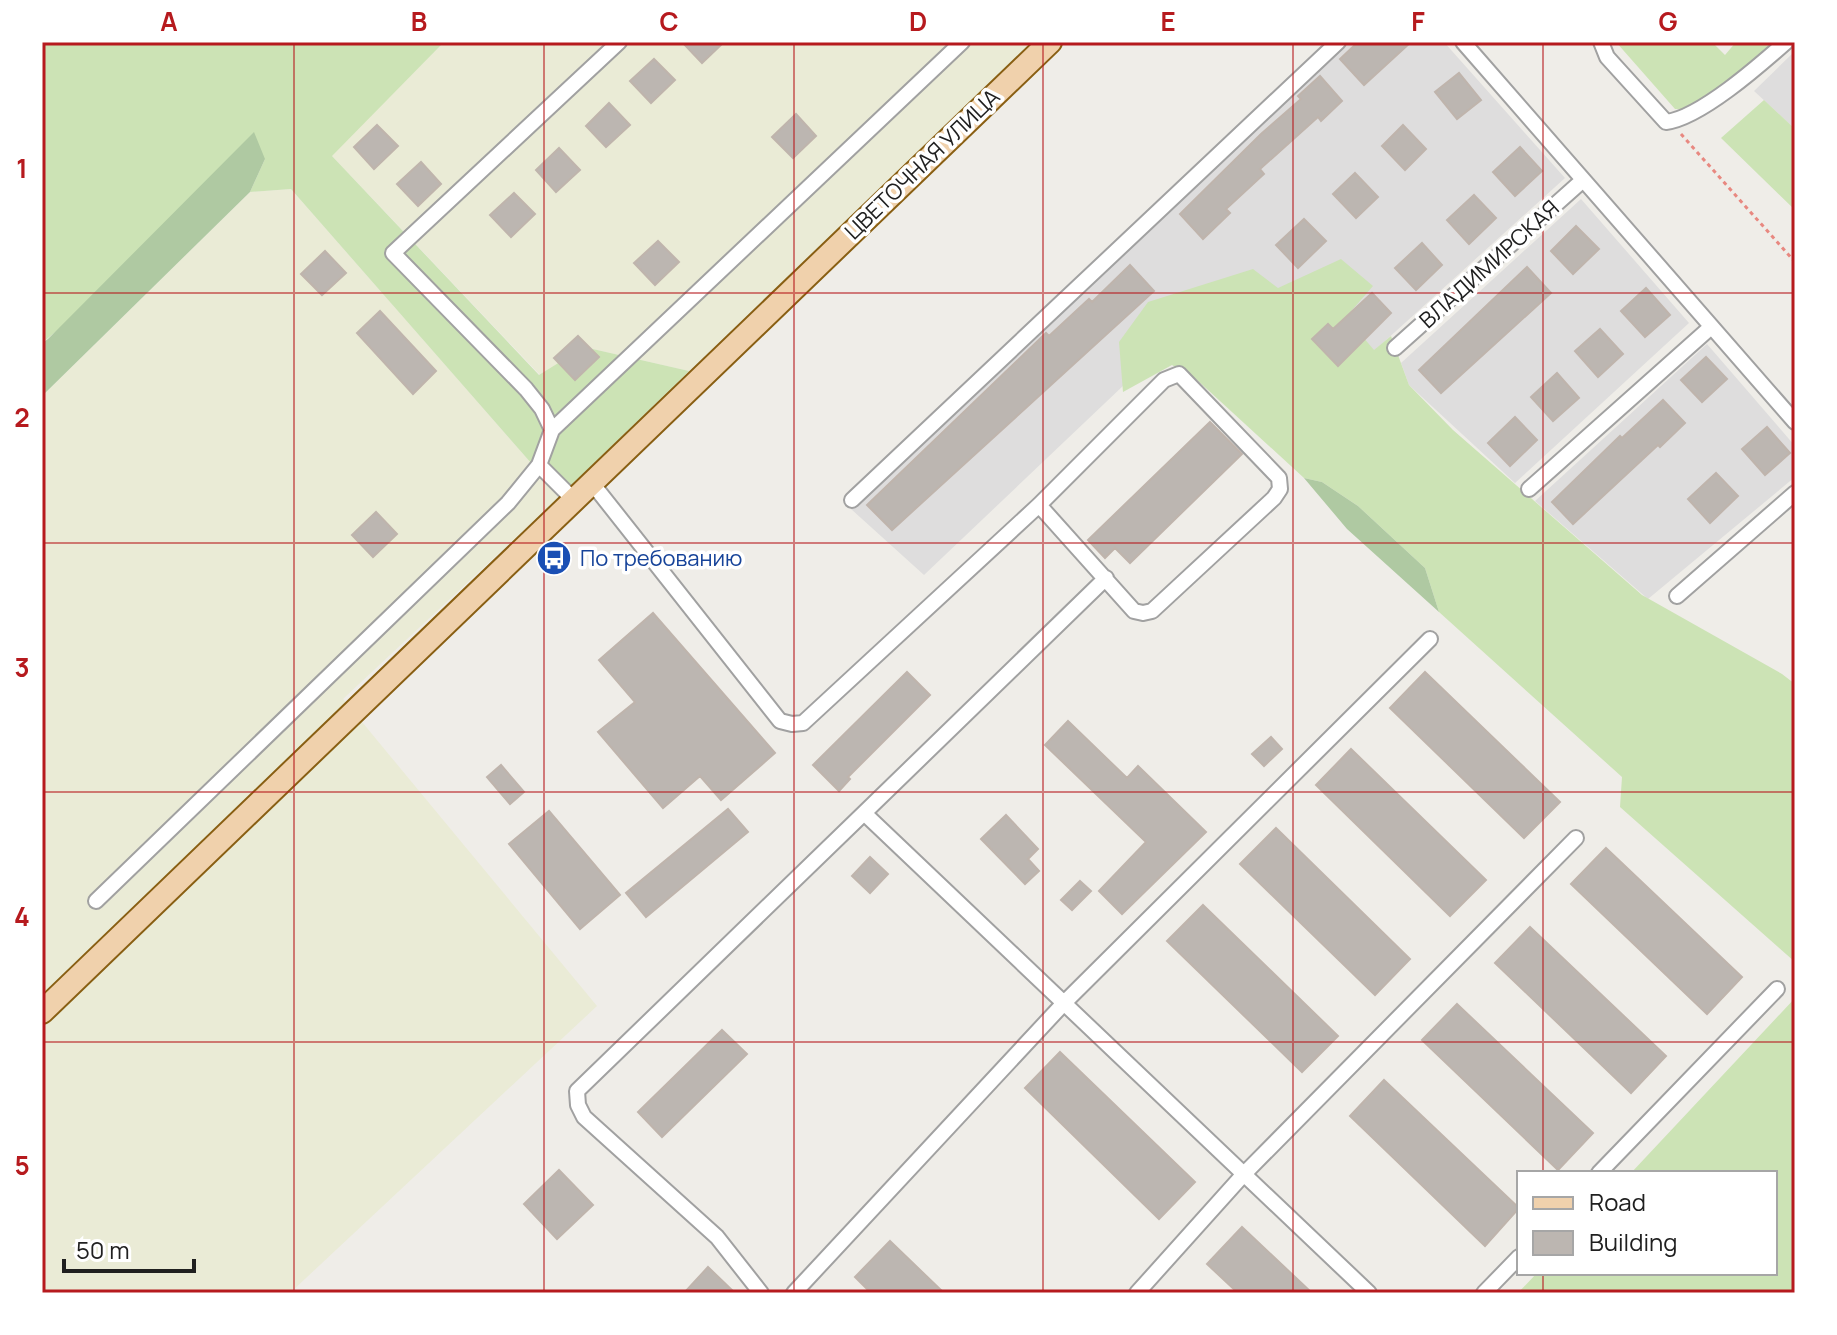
<svg xmlns="http://www.w3.org/2000/svg" width="1837" height="1335" viewBox="0 0 1837 1335" font-family="Manrope,sans-serif">
<rect width="100%" height="100%" fill="#efede8"/>
<path fill="#dedddd" d="M1348 42H1444L1565 178 1374 351 1223 291 924 575 851 509Z
M1795 51V129L1754 91Z
M1581 199 1689 323 1515 483 1409 385 1401 363Z
M1707 344 1795 446V477L1648 599 1535 501Z"/>
<path fill="#eaebd6" d="M444 42H1032L689 371 584 347 540 375 331 155Z
M291 189 560 496 343 699 597 1006 290 1293H42V396L250 192Z"/>
<path fill="#cce3b5" d="M42 42H444L332 156 539 375 584 347 689 371 560 496 291 189 250 192 265 159 42 343Z
M1616 42H1712L1725 55 1736 42H1779L1696 110 1675 109Z
M1764 100 1795 129V210L1721 138Z
M1341 259 1373 286 1346 317 1374 350 1391 336 1409 385 1453 430 1642 595 1782 674 1795 684V962L1620 807 1622 777 1439 612 1425 568 1358 506 1322 482 1304 478 1196 379 1172 365 1123 392 1119 342 1148 302 1253 269 1278 288Z
M1795 998V1293H1518L1537 1273H1775V1173H1631Z"/>
<path fill="#afc9a2" d="M254 132 265 159 250 192 42 396V343L48 339Z
M1304 478 1322 482 1358 506 1425 568 1439 612 1347 529Z"/>
<path fill="#bcb6b1" stroke="#bfb4ac" stroke-width="2" d="M682 42H724L702 63Z
M1358 42H1411L1364 85 1340 59Z
M654 59 675 80 651 103 630 81Z
M1459 73 1481 100 1457 119 1435 92Z
M1320 76 1342 101 1321 121 1318 117 1260 169 1264 174 1226 209 1230 213 1203 239 1180 214 1261 134 1301 99 1298 96Z
M609 103 630 125 606 147 586 126Z
M796 114 816 136 793 158 772 137Z
M377 125 398 146 374 169 354 147Z
M1403 125 1426 149 1405 170 1382 146Z
M1520 147 1542 171 1515 196 1493 172Z
M559 148 580 170 556 192 536 170Z
M421 162 441 184 418 206 397 184Z
M1355 173 1378 197 1356 218 1333 194Z
M514 193 535 214 511 237 490 215Z
M1474 195 1496 218 1469 244 1447 220Z
M1304 219 1326 241 1298 268 1276 245Z
M1576 226 1599 249 1573 274 1551 251Z
M658 241 679 262 655 285 634 263Z
M1422 243 1442 265 1416 290 1395 268Z
M325 251 346 273 322 295 301 274Z
M1130 265 1154 291 892 530 867 505 1046 333 1049 336 1089 299 1092 302Z
M1527 267 1551 293 1441 393 1419 370Z
M1646 288 1670 315 1645 337 1621 311Z
M1372 293 1391 313 1338 366 1312 339 1328 324 1333 329Z
M380 311 436 371 413 394 357 333Z
M1600 329 1623 354 1598 377 1575 351Z
M578 336 599 357 575 380 554 358Z
M1706 357 1727 379 1702 402 1681 380Z
M1557 373 1579 398 1553 421 1531 397Z
M1663 400 1685 423 1660 447 1658 445 1573 524 1552 502 1620 436 1622 438Z
M1515 417 1537 440 1510 466 1488 443Z
M1210 422 1242 454 1130 563 1115 548 1105 558 1088 540Z
M1767 427 1790 453 1765 475 1742 449Z
M1716 473 1738 496 1710 523 1688 499Z
M376 512 397 534 373 557 352 535Z
M653 613 775 753 721 800 700 776 663 808 598 732 635 702 599 660Z
M907 672 930 695 848 777 850 779 839 791 813 765Z
M1425 672 1560 802 1524 838 1390 708Z
M1068 721 1127 778 1138 766 1206 832 1122 914 1099 891 1146 842 1045 745Z
M1271 737 1282 749 1264 766 1252 754Z
M1351 749 1486 880 1450 916 1316 785Z
M501 765 524 792 510 804 487 777Z
M728 809 748 832 646 917 626 893Z
M549 811 620 895 580 929 509 844Z
M1006 815 1038 849 1028 859 1039 871 1025 884 981 839Z
M1276 828 1410 959 1375 995 1240 864Z
M1606 848 1742 977 1707 1014 1571 884Z
M870 857 888 874 870 893 852 876Z
M1080 881 1091 891 1072 910 1061 900Z
M1203 905 1338 1036 1302 1072 1167 941Z
M1530 927 1666 1056 1631 1093 1495 963Z
M1457 1004 1593 1133 1558 1170 1422 1040Z
M722 1030 747 1054 662 1137 638 1112Z
M1060 1052 1195 1182 1159 1219 1025 1088Z
M1384 1080 1519 1208 1485 1246 1350 1116Z
M559 1170 593 1205 557 1239 524 1204Z
M1242 1227 1312 1293H1238L1207 1264Z
M890 1241 944 1293H871L855 1277Z
M708 1267 735 1293H684Z"/>
<g fill="none" stroke-linecap="round" stroke-linejoin="round">
<g stroke="#a1a1a1" stroke-width="18">
<path id="minor" d="M1463 42 1795 422
M1601 42 1607 57 1666 122C1700 118 1760 65 1786 42
M1395 348 1583 180
M552 430 542 409 526 389 393 253 619 42
M539 465 574 500
M592 483 780 721 792 724 803 723 1039 505 1164 380 1179 374 1279 478 1280 489 1274 498 1152 611 1143 613 1134 611 1039 505
M1529 489 1711 327
M852 500 1338 42
M1677 596 1795 493
M864 813 1106 578
M96 901 508 503 539 465 552 430 962 42
M1599 1173 1777 989
M761 1293 717 1237 584 1117 578 1105 577 1091 864 813 1369 1293
M794 1293 1064 1003 1430 639
M1137 1293 1243 1175 1576 838
M1484 1293 1519 1257"/>
</g>
<g stroke="#895f13" stroke-width="26">
<path id="primary" d="M42 1012 1050 42"/>
</g>
<path stroke="#e88880" stroke-width="3" stroke-dasharray="4 4" stroke-linecap="butt" d="M1681 134 1795 262"/>
<use href="#minor" stroke="#fff" stroke-width="14"/>
<use href="#primary" stroke="#f0d1ac" stroke-width="22"/>
</g>
<path fill="none" stroke="#b61a1e" stroke-width="2" stroke-opacity="0.55" d="M294 42V1293M544 42V1293M794 42V1293M1043 42V1293M1293 42V1293M1543 42V1173M42 293H1795M42 543H1795M42 792H1795M42 1042H1795M1543 1273V1293"/>
<defs>
<g id="bus-disc" transform="scale(1.8)"><circle r="9.5" fill="#1a4fb4" stroke="#fff"/><path d="M-5-6H5V4H4V6H2V4H-2V6H-4V4H-5ZM-3.5-4V0h7V-4ZM-3.5 1.2v1.5H-2V1.2ZM2 1.2v1.5H3.5V1.2Z" fill="#fff"/></g>
</defs>
<g fill-rule="evenodd">
<use href="#bus-disc" x="554" y="558"/>
</g>
<g text-anchor="middle" stroke-width="7" stroke-linejoin="round" paint-order="stroke">
<g font-size="22" fill="#202020" stroke="#fff">
<text transform="translate(922 164) rotate(-44)" y="8">ЦВЕТОЧНАЯ УЛИЦА</text>
<text transform="translate(1489 264) rotate(-42)" y="8">ВЛАДИМИРСКАЯ</text>
</g>
<g font-size="22" fill="#164399" stroke="#fff" text-anchor="start">
<text x="580" y="566">По требованию</text>
</g>
</g>
<rect width="1837" height="1335" fill="none" stroke="#ffffff" stroke-width="88"/>
<rect x="1517" y="1171" width="260" height="104" fill="#ffffff" stroke="#a6a6a6" stroke-width="2"/>
<rect x="1533" y="1197" width="40" height="12" fill="#f0d1ac" stroke="#a6a6a6" stroke-width="2"/>
<text x="1589" y="1211" font-size="24" fill="#202020">Road</text>
<rect x="1533" y="1231" width="40" height="24" fill="#bcb6b1" stroke="#a6a6a6" stroke-width="2"/>
<text x="1589" y="1251" font-size="24" fill="#202020">Building</text>
<path d="M64 1259v12h130v-12" fill="none" stroke="#202020" stroke-width="4"/>
<text x="76" y="1259" font-size="24" fill="#202020" stroke="#ffffff" stroke-width="6" paint-order="stroke">50 m</text>
<rect x="44" y="44" width="1749" height="1247" fill="none" stroke="#b61a1e" stroke-width="3"/>
<g font-size="26" text-anchor="middle" font-weight="bold" fill="#b61a1e">
<text x="169" y="31">A</text>
<text x="419" y="31">B</text>
<text x="669" y="31">C</text>
<text x="918" y="31">D</text>
<text x="1168" y="31">E</text>
<text x="1418" y="31">F</text>
<text x="1668" y="31">G</text>
<text x="22" y="178">1</text>
<text x="22" y="427">2</text>
<text x="22" y="677">3</text>
<text x="22" y="926">4</text>
<text x="22" y="1175">5</text>
</g>
</svg>
